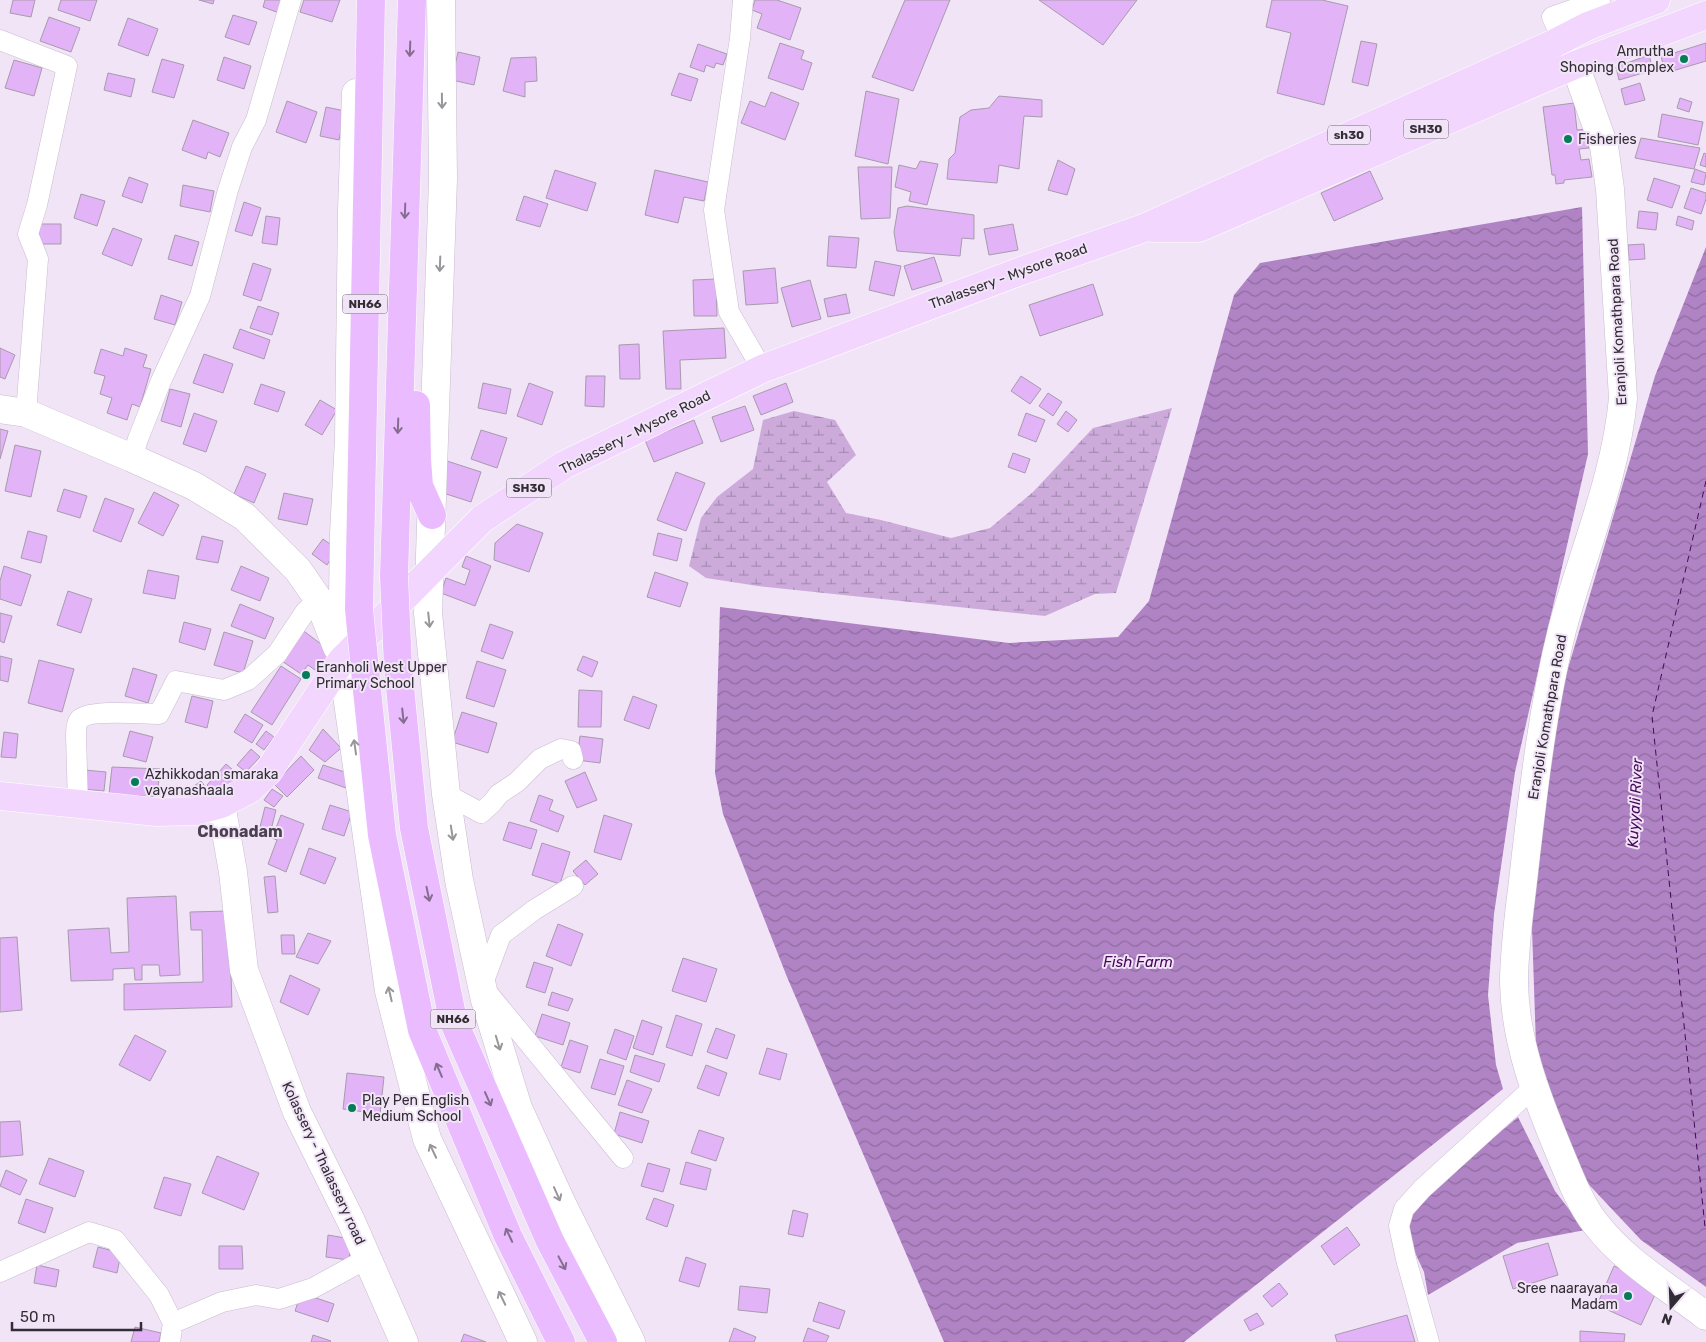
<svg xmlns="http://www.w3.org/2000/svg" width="1706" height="1342" viewBox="0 0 1706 1342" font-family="Rubik,sans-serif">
<defs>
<pattern id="wetland-marsh" width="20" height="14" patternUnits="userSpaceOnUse" patternTransform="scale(1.25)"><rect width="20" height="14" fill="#ccabdb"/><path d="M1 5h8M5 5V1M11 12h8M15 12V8" fill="none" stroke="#a68cb2"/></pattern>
<pattern id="water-waves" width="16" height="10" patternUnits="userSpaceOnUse" patternTransform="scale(1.25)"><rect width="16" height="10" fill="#b083c4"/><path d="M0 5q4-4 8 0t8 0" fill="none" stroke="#906ca0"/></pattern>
</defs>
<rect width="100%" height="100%" fill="#f1e4f7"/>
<path fill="url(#wetland-marsh)" d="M1172 408 1116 593 1095 594 1045 616 758 586 706 578 689 566 701 518 717 497 753 469 763 420 794 411 835 420 856 455 827 482 846 513 881 520 951 538 990 528 1033 492 1093 428Z"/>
<path fill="url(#water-waves)" d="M1582 207 1588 454 1515 772 1494 914 1488 995 1496 1065 1503 1089 1184 1342H944L787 977 723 814 715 773 720 607 1009 643 1118 637 1149 601 1234 295 1260 263Z
M1706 247V1287L1641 1240 1577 1172 1536 1046 1531 899 1555 712 1655 376Z
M1518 1117 1555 1191 1585 1230 1517 1243 1428 1295 1424 1272 1411 1244 1409 1214 1447 1177Z"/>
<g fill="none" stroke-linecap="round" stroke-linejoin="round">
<path stroke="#450759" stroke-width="1" stroke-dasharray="6 5" stroke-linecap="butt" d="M1706 481 1652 716 1705 1227 1706 1226"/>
</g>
<path fill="#e2b3f6" stroke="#a79bac" d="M13 0H35L31 17 10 13Z
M61 0H97L90 21 58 10Z
M199 0H214L213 4Z
M265 0H284L279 13 263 7Z
M304 0H340L332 22 300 12Z
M755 0H777L801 8 790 40 757 28 762 14 752 10Z
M905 0H950L913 91 872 77Z
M1039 0H1137L1103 45Z
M1272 0H1322L1348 6 1324 105 1277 93 1291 33 1266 27Z
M233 15 257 22 249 45 225 37Z
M49 17 80 28 71 52 40 41Z
M128 18 158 29 148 56 118 45Z
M1361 41 1377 44 1368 86 1352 82Z
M780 43 804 51 801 59 812 63 803 90 768 78Z
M1706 43V61L1666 73 1661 57Z
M698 44 727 54 723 65 716 63 714 68 706 65 704 72 690 67Z
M458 52 480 57 474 85 452 80Z
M1649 55 1653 70 1619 80 1616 67Z
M224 57 251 66 244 89 217 80Z
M536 57 537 81 525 82V97L503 91 511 58Z
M162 59 184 65 174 98 152 92Z
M14 60 42 68 34 96 5 88Z
M108 73 135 79 131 97 104 90Z
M679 73 698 79 691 101 671 95Z
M1640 83 1645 100 1625 105 1621 89Z
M866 91 899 99 888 164 855 156Z
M771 92 799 103 785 140 741 123 750 101 765 107Z
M999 96 1042 100V117L1024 116 1019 169 999 165 997 183 947 179 949 159 955 153 960 117 971 110 989 108Z
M1680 98 1692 102 1689 112 1677 108Z
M287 101 317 112 306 143 276 132Z
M1574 103 1577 130 1587 129 1589 148 1579 149 1581 160 1589 159 1592 177 1564 180V183L1556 184 1555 175H1552L1543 107Z
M326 107 345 111 339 140 320 136Z
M1662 114 1703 122 1698 145 1658 137Z
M193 120 229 133 220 157 208 152 206 159 182 150Z
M1641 138 1700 148 1694 169 1635 158Z
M1704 153 1706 154V167L1700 165Z
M1058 160 1075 169 1067 195 1048 190Z
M920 161 938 164 927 205 909 201 911 192 895 187 899 165 916 169Z
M858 167H892L890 218 861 219Z
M1695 169 1706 173 1704 185 1691 182Z
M555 170 596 183 587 211 546 198Z
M655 170 708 182 704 201 684 197 678 223 645 215Z
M1370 171 1383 199 1334 221 1321 193Z
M129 177 148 184 142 203 122 196Z
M1654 178 1680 186 1672 208 1647 200Z
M183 185 214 191 210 212 180 206Z
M1691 188 1706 193V199L1701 214 1684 208Z
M81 194 105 201 97 226 74 218Z
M524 196 548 204 540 227 516 220Z
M244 202 261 208 252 236 235 231Z
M907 206 974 215V239L962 238 960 256 897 251 894 232 898 208Z
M1639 211 1658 213 1656 230 1637 228Z
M266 216 280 218 277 245 262 243Z
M1678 216 1694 221 1692 230 1676 225Z
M36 224H61V244H36Z
M1013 224 1018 250 989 255 984 229Z
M113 228 142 239 132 266 102 254Z
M175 235 199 242 192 266 168 259Z
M829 236 859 238 856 268 827 266Z
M1644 244 1645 259 1629 260 1628 245Z
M934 257 942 281 912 290 904 266Z
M875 261 901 266 894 296 869 290Z
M253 263 271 269 261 301 243 295Z
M775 268 778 303 746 305 743 271Z
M716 279 717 316H694L693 280Z
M810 280 821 319 792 327 781 288Z
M1093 284 1103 315 1040 336 1029 305Z
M846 294 850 313 828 317 824 299Z
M161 295 182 302 175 325 154 319Z
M258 306 279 313 272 335 250 328Z
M724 328 726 358 680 360 681 389H666L663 331Z
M240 329 270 340 264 359 233 348Z
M639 344 640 379H620L619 345Z
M0 348 15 355 5 379 0 377Z
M125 348 147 355 143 367 151 369 140 407 132 404 127 420 107 413 112 398 100 394 105 376 94 373 101 349 123 356Z
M204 354 233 364 223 393 193 383Z
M586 376H605L604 407 585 406Z
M1021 376 1041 389 1030 404 1011 391Z
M483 383 511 389 506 414 478 408Z
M529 383 553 392 542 425 517 416Z
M786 383 793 402 761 415 753 396Z
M261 384 285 392 278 412 254 404Z
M170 389 190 394 181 427 161 421Z
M1048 393 1062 402 1053 416 1039 406Z
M320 400 337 410 322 435 305 425Z
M745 406 754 430 721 442 712 417Z
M1066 411 1077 420 1068 432 1057 424Z
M194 413 217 421 206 452 183 444Z
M1026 413 1045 420 1036 442 1018 435Z
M694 420 703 443 654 462 645 440Z
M0 429 8 431 0 459Z
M481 430 507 438 497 468 471 459Z
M15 445 41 451 31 497 5 491Z
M1013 453 1030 459 1025 473 1008 467Z
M447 461 481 472 471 502 437 491Z
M246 466 266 474 254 503 234 494Z
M676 472 705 483 686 531 657 520Z
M64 489 87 496 80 518 57 511Z
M154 492 179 505 163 536 138 523Z
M284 493 313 499 307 525 278 519Z
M105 498 134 509 121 542 93 531Z
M517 524 543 533 529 572 494 560 495 543Z
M28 531 47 536 41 563 21 558Z
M658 533 682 539 677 561 653 555Z
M202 536 223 541 218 563 196 559Z
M323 539 337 549 327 565 312 554Z
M466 556 491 566 475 606 441 593 446 578 465 585 470 570 462 567Z
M4 566 31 575 21 606 0 599V581Z
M241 566 269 578 260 601 231 590Z
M148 570 179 576 175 599 143 593Z
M655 572 688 583 680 607 647 597Z
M68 591 92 599 81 633 57 625Z
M240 604 274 618 265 639 231 626Z
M0 613 12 616 4 643 0 641Z
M184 622 211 629 205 650 179 642Z
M490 624 513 632 503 659 481 651Z
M301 629 337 656 322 675 308 665 301 674 279 659Z
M224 632 253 641 243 673 214 665Z
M0 656 12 659 8 682 0 680Z
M583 656 598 662 592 677 577 670Z
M39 660 74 669 62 712 28 703Z
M477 661 506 670 494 707 466 698Z
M281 666 301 679 272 725 251 712Z
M133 668 157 675 148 703 125 696Z
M579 690 602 691 601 727H578Z
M192 696 213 701 207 728 185 722Z
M633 696 657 705 649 729 624 720Z
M462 712 497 723 488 753 452 742Z
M245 714 263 725 252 743 234 732Z
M323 729 341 748 325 762 309 750Z
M130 731 153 737 146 762 123 756Z
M266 731 274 737 264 750 256 744Z
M4 732 18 734 16 758 1 757Z
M580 736 603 739 600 763 577 760Z
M251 749 260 757 246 772 237 765Z
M301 756 314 770 287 797 274 784Z
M226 764 239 775 219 796 207 785Z
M323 765 351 774 346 788 318 778Z
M112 767 160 769 157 797 109 794Z
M85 770 106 772 104 791 83 789Z
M585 772 597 800 577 808 565 781Z
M201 781 210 793 196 803 187 791Z
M272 789 283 796 274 807 264 800Z
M539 795 553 800 549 810 564 816 558 832 530 821Z
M330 805 352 812 344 836 322 829Z
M265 807 276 810 271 830 260 827Z
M281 815 304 824 286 872 268 864 277 840 272 838Z
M604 815 632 824 621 860 594 852Z
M509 822 537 830 531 849 503 840Z
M542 843 570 852 560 884 532 875Z
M309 848 336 858 325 884 300 874Z
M586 860 598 874 585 885 573 871Z
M275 876 278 912 268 913 264 877Z
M176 896 180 975 160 976 159 965H142V980H135L134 968 113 969V980L71 981 68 930 109 928 111 953 129 952 127 898Z
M229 911 232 1007 124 1010V984L203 982 202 930H191L190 912Z
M558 924 583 934 571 966 546 956Z
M308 933 331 941 318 964 296 957Z
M281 935H294L295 954H282Z
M17 937 22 1010 0 1012V938Z
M683 958 717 969 706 1002 672 991Z
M534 962 553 968 545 993 526 987Z
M290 975 320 989 308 1015 280 1002Z
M552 992 573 999 568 1011 548 1005Z
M542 1014 570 1023 563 1045 535 1036Z
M676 1015 702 1024 692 1056 666 1047Z
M642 1020 662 1027 653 1055 633 1048Z
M716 1028 735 1035 727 1059 707 1052Z
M615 1029 634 1036 626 1060 607 1053Z
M135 1035 166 1051 150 1081 119 1065Z
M570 1040 588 1046 580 1073 561 1067Z
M767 1048 787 1054 780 1080 759 1074Z
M635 1055 665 1064 659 1082 630 1072Z
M600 1059 624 1066 615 1095 591 1088Z
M706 1065 727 1073 719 1096 697 1088Z
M347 1073 384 1077 380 1114 343 1109Z
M627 1080 652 1089 642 1113 618 1105Z
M620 1112 649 1121 642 1143 614 1134Z
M20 1121 23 1155 0 1157V1122Z
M699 1130 724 1138 716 1161 691 1153Z
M217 1156 259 1173 244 1210 202 1193Z
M49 1158 84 1171 75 1197 39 1184Z
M686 1162 711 1169 706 1190 680 1184Z
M648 1163 670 1169 663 1192 641 1186Z
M6 1170 27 1180 20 1195 0 1186Z
M164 1177 191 1184 181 1216 154 1208Z
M654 1198 674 1205 667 1227 646 1219Z
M26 1199 53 1208 45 1233 18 1223Z
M793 1210 808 1214 803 1237 788 1234Z
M1347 1227 1360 1245 1334 1265 1321 1246Z
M328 1235 351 1239 349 1260 326 1257Z
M1548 1243 1558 1275 1513 1289 1503 1256Z
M219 1246H242L243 1269H219Z
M98 1247 121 1253 117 1273 93 1267Z
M686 1257 706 1264 699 1287 679 1281Z
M37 1265 59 1270 56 1287 34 1283Z
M1614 1266 1659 1286 1641 1325 1597 1305Z
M1279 1283 1288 1294 1272 1307 1263 1296Z
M740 1286 770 1289 767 1313 738 1310Z
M301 1293 334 1304 328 1322 295 1311Z
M819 1302 845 1311 839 1329 813 1321Z
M1257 1313 1264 1324 1250 1331 1244 1320Z
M1407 1315 1415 1342H1337L1335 1335Z
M135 1327 161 1333 159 1342H131Z
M734 1328 756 1337 754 1342H729Z
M808 1328 829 1336 826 1342H803Z
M1580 1331 1625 1334 1624 1342H1580Z
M464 1334 486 1342H461Z
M313 1335 331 1341 330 1342H311Z"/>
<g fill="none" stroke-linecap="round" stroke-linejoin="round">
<g stroke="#c8bcce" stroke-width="21">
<path id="street" d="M743 0 740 38 714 210 729 312 762 369
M0 40 67 66 37 205 28 234 38 259 26 413
M1568 52 1552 17 1600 0
M132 458 138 439 161 381 200 296 228 190 242 147 256 120 291 0
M446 794 481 813 492 803 499 794 517 782 540 759 561 749 571 751 573 759
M78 805 76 735C76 730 76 724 79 720 88 709 144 714 159 714L176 681 224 690 248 680 277 654 305 612 318 599
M573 886 534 910 501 935 482 986 623 1158
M0 1272 89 1232 115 1240 159 1295 173 1323 170 1342
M173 1323 222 1302 256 1295 279 1299 313 1288 368 1258
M1429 1342 1406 1259 1399 1226 1404 1209 1422 1189 1533 1088"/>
</g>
<g stroke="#c8bcce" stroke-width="29">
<path id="secondary" d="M441 0 443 179 428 613 446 794 459 880 485 1000 518 1108 563 1206 631 1342
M1575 65 1604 146 1610 189 1623 398C1616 477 1582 554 1562 630 1543 706 1534 785 1525 863 1521 902 1514 943 1514 983 1515 1042 1537 1098 1559 1151 1569 1175 1579 1202 1595 1223 1624 1261 1668 1287 1706 1316
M356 93 352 210 349 439 344 534 342 660 389 991 427 1139 523 1342
M0 409 26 413 132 458 194 486 245 517 298 570 318 599 337 647
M221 804 233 872 244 970 297 1112 351 1221 404 1342"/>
</g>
<g stroke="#fff" stroke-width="29">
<path id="primary" d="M1588 26 1656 0
M1153 228H1199L1575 65 1706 15
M0 796 157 812 196 811 221 804 250 789 268 772 342 660 482 519 564 465 762 369 1021 271 1144 228 1555 43"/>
</g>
<g stroke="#fff" stroke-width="29">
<path id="highway" d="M416 405 417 460 419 486 432 515
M394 576 412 0
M359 609 371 0
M398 667 414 828 453 1020 550 1241 603 1342
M367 690 382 835 422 1030 508 1236 561 1342"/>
</g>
<use href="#street" stroke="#fff" stroke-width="20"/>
<use href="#secondary" stroke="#fff" stroke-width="28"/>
<use href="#primary" stroke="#f2d6fe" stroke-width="28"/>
<use href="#highway" stroke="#eabbfe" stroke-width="28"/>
<g stroke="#fff" stroke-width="29" stroke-linecap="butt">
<path id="primary-bridge" d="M1555 43 1588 26"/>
</g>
<g stroke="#fff" stroke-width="29" stroke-linecap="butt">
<path id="highway-bridge" d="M394 576 398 667
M359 609 367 690"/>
</g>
<use href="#primary-bridge" stroke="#f2d6fe" stroke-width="28"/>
<use href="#highway-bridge" stroke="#eabbfe" stroke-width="28"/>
</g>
<defs><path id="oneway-shaft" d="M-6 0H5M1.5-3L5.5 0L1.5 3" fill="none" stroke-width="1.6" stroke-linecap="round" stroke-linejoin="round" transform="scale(1.25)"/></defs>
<g stroke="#856d8f">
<use href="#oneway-shaft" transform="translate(410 49) rotate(92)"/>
<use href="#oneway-shaft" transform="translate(405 211) rotate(92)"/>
<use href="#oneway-shaft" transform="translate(398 426) rotate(92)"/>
<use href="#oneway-shaft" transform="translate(403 716) rotate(84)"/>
<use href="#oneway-shaft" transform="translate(428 894) rotate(78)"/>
<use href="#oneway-shaft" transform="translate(439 1070) rotate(-113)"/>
<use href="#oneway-shaft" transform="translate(488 1099) rotate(66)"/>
<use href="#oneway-shaft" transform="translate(509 1235) rotate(-115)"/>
<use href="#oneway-shaft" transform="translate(562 1263) rotate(62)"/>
</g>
<g stroke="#98969a">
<use href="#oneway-shaft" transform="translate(442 101) rotate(89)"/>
<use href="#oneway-shaft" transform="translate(440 264) rotate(92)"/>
<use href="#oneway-shaft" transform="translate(429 620) rotate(84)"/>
<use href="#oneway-shaft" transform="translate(355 747) rotate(-98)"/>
<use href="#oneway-shaft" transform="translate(452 833) rotate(81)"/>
<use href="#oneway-shaft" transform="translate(390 994) rotate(-103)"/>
<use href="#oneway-shaft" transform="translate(498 1043) rotate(73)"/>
<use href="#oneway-shaft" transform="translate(433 1151) rotate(-115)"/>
<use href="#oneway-shaft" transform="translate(557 1194) rotate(66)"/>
<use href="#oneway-shaft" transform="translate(502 1298) rotate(-116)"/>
</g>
<g fill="#027c59" stroke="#f1e4f7" stroke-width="2">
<circle cx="1684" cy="59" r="5"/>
<circle cx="1568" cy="139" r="5"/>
<circle cx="306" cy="675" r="5"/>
<circle cx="135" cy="782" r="5"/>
<circle cx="352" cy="1108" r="5"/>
<circle cx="1628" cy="1296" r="5"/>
</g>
<g text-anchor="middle" stroke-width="4" stroke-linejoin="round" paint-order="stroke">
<g fill="#f1e4f7" stroke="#6b646e" stroke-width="1">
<rect x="1403.5" y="119.5" width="45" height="19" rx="4"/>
<rect x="1328" y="125.5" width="42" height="19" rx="4"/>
<rect x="342.5" y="294.5" width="45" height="19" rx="4"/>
<rect x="506.5" y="478.5" width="45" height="19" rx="4"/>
<rect x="430.5" y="1009.5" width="45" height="19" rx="4"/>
</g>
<g font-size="12" font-weight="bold" fill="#322d34">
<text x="1426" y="133">SH30</text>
<text x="1349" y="139">sh30</text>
<text x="365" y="308">NH66</text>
<text x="529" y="492">SH30</text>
<text x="453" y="1023">NH66</text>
</g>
<g font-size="14" fill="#322d34" stroke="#f1e4f7" text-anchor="start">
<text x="1674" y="56" text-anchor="end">Amrutha<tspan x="1674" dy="16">Shoping Complex</tspan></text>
<text x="1578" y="144">Fisheries</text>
<text x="316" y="672">Eranholi West Upper<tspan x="316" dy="16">Primary School</tspan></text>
<text x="145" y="779">Azhikkodan smaraka<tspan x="145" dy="16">vayanashaala</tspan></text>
<text x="362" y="1105">Play Pen English<tspan x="362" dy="16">Medium School</tspan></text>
<text x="1618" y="1293" text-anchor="end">Sree naarayana<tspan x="1618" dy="16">Madam</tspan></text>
</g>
<g font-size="14" fill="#322d34" stroke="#f1e4f7">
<text transform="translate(1008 276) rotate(-20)" y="5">Thalassery - Mysore Road</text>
<text transform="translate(1617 322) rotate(-93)" y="5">Eranjoli Komathpara Road</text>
<text transform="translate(635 432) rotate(-27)" y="5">Thalassery - Mysore Road</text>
<text transform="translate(1547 717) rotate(-80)" y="5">Eranjoli Komathpara Road</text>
<text transform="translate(324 1163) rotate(65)" y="5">Kolassery - Thalassery road</text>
</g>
<g font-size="15" font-style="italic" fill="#450759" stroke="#f1e4f7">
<text transform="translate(1635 803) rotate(-87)" y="5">Kuyyali River</text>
<text x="1138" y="967">Fish Farm</text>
</g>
<g font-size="16" font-weight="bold" fill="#4b4150" stroke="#f1e4f7">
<text x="240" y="837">Chonadam</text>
</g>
</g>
<g transform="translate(1671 1307) rotate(199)" stroke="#f1e4f7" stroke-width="4" paint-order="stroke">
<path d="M0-4L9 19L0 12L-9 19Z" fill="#322d34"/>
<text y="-8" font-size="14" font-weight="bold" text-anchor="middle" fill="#322d34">N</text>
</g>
<path d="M12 1322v8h129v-8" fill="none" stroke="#322d34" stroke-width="2.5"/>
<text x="20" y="1322" font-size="15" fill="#322d34" stroke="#f1e4f7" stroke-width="4" paint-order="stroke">50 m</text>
</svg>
